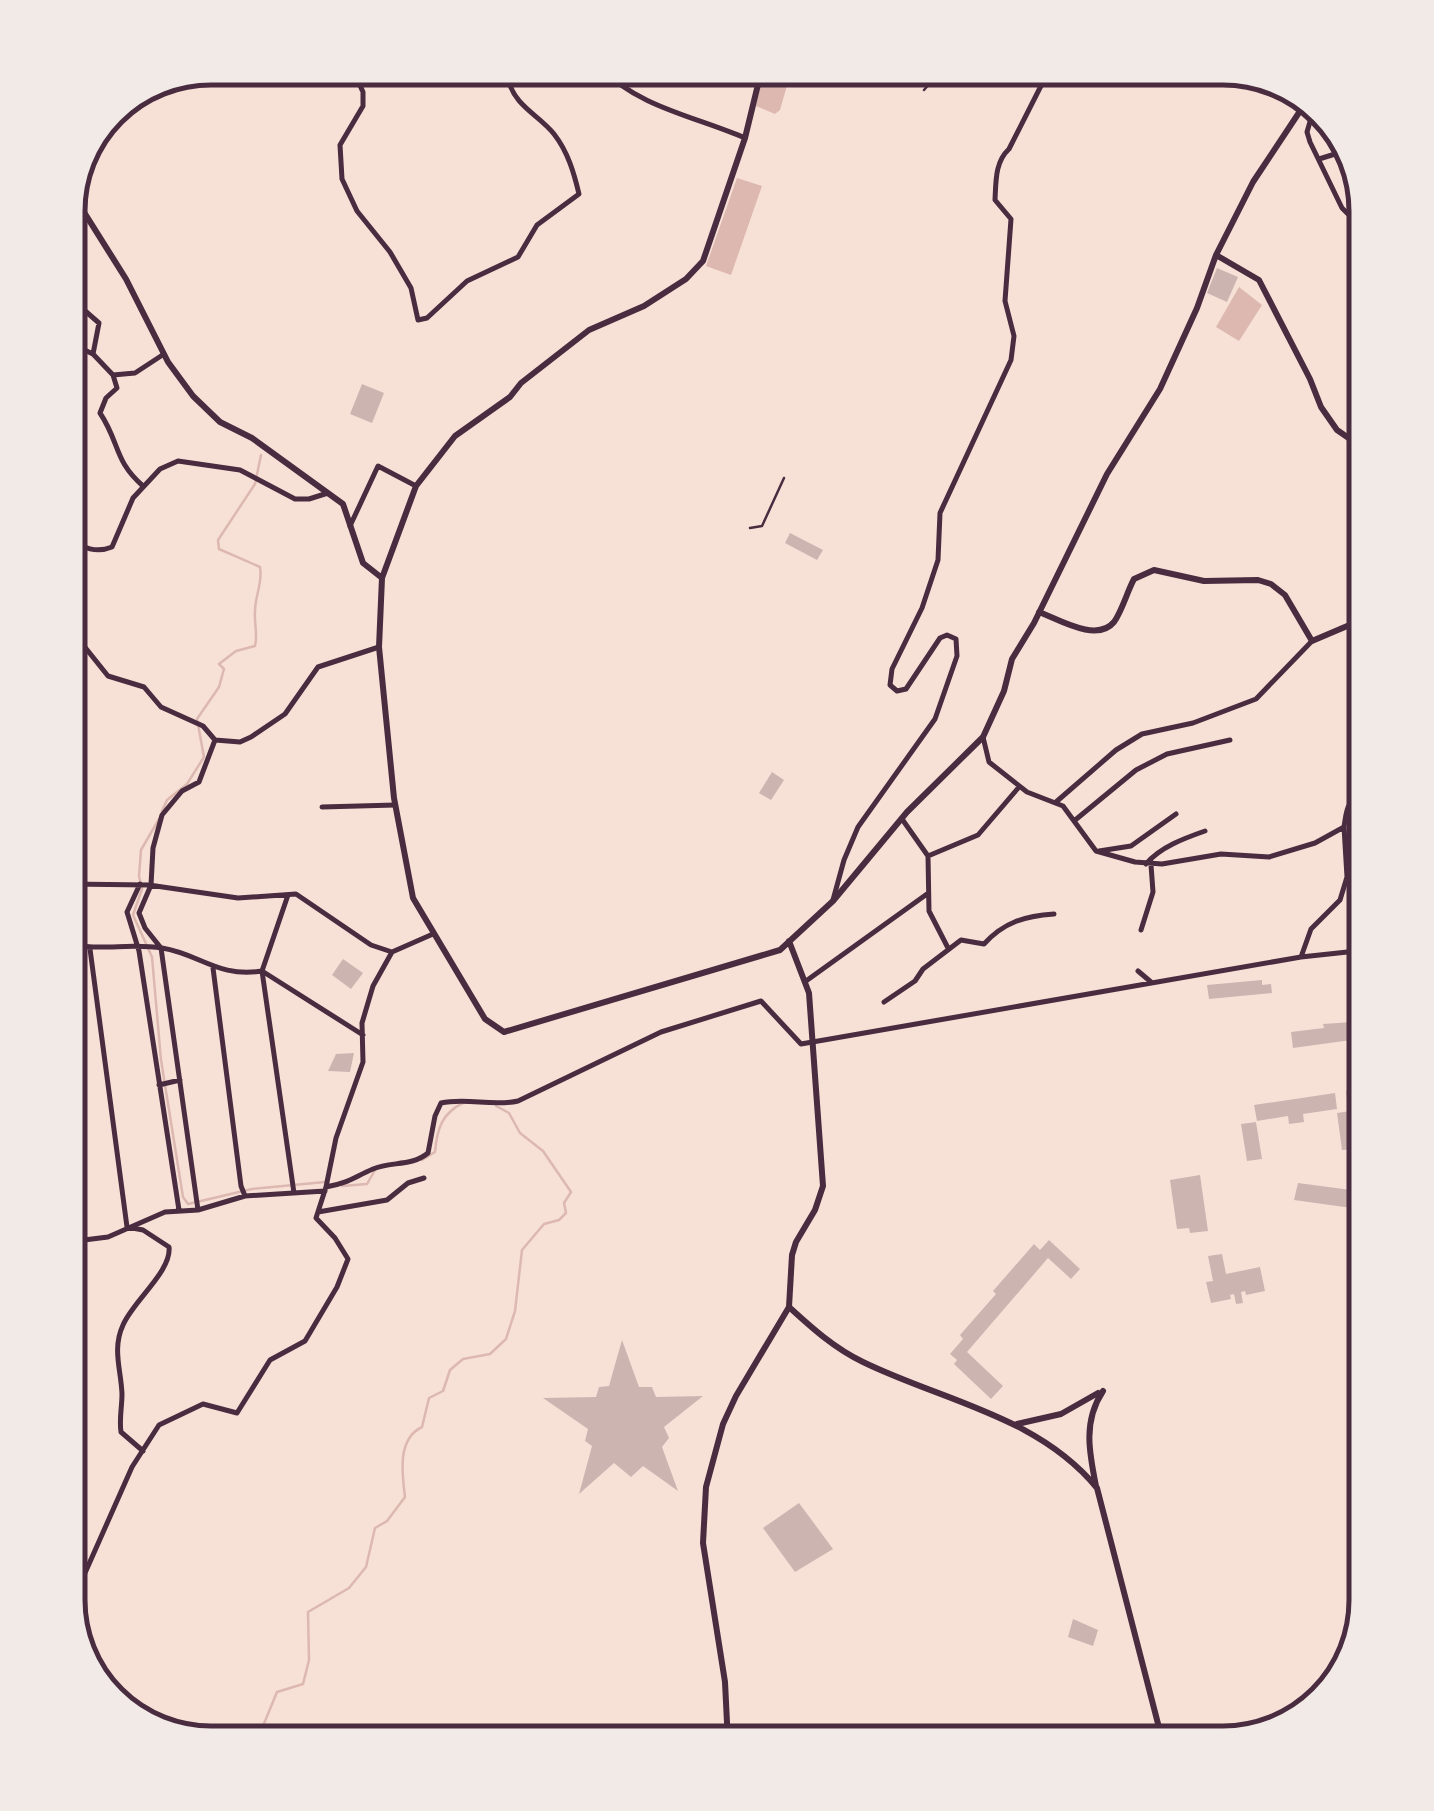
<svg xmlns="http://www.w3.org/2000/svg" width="1434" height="1811" viewBox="0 0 1434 1811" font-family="Roboto,sans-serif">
<rect width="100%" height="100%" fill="#f7e1d7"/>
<path fill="#dcb8b0" d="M764 68H792L780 110 775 114 756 106Z
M737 178 762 186 731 275 706 266Z
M1239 287 1262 305 1239 341 1216 327Z"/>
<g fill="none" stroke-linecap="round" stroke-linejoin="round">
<path stroke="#dcb8b0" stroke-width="2.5" d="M162 811 167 800 187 784 204 757 197 719 219 687 224 669 219 664 236 651 255 646C258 634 254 624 255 611 255 595 263 583 260 567L219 549 218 540 255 484 261 455
M159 819 141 850 139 876 142 889 133 915 152 957 161 1060 183 1197 188 1204 252 1189 325 1182
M422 1160 435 1152C437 1129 442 1113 463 1103
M342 1186 367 1184 375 1170
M256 1743 277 1692 303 1684 309 1660 308 1612 349 1588 366 1567 375 1528 387 1521 405 1497C402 1473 397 1439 422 1427L429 1398 443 1391 450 1370 463 1359 490 1354 506 1339 515 1311 522 1250 544 1224 559 1220 566 1213 564 1203 571 1192 543 1151 520 1133 509 1113 496 1106"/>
</g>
<path fill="#ccb4b1" d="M1217 268 1238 277 1227 302 1207 293Z
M362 384 384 393 372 423 350 414Z
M790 533 823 550 817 560 785 543Z
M772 772 784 780 771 800 759 793Z
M343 959 363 973 351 989 332 975Z
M1262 980V985L1271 984 1272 993 1209 999 1207 985Z
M1366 1021V1038L1293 1048 1291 1032 1324 1028 1323 1024Z
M354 1053 350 1072 328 1071 336 1054Z
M1366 1089V1106L1348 1108 1346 1091Z
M1335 1093 1337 1109 1303 1114 1304 1122 1289 1124 1288 1116 1257 1121 1254 1105Z
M1351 1111 1356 1149 1342 1150 1337 1113Z
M1256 1122 1262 1159 1247 1161 1241 1124Z
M1200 1175 1208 1231 1190 1233 1189 1228 1177 1229 1170 1180Z
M1298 1183 1366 1192V1210L1294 1200Z
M1049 1240 1080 1269 1071 1279 1048 1258 967 1352 1003 1386 991 1399 954 1364 957 1360 950 1354 963 1339 960 1335 996 1294 993 1291 1034 1244 1040 1250Z
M1222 1254 1226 1274 1260 1267 1265 1291 1246 1295 1245 1291 1241 1292 1243 1303 1236 1304 1234 1294 1230 1295 1231 1299 1211 1303 1206 1282 1213 1281 1208 1256Z
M622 1340 639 1387H652L656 1397 703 1396 664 1427 669 1438 662 1447 678 1491 643 1466 631 1477 614 1463 579 1494 592 1446 585 1441 588 1429 543 1398 596 1397 599 1387 609 1386Z
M799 1503 833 1549 795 1572 763 1528Z
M1073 1619 1098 1630 1093 1646 1068 1637Z"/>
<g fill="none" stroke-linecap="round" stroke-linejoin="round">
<path stroke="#4a2c40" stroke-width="2.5" d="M924 90 943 68
M750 528 762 526 784 478"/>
<path stroke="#4a2c40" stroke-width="5" d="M352 68 363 92V106L340 145 342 179 357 211 390 252 411 288 418 320 427 318 467 281 518 257 537 225 579 194C574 173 568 152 554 134 538 114 515 107 508 79
M421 68C457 81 504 86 538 68
M601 68C638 107 697 117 745 138
M1308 99 1314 108 1307 132 1310 142 1342 208 1366 232
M1319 159 1348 150
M68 296 99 323 93 354 113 375 135 373 164 354
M68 355 76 346 93 354
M113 375 117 388 106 398 100 413C120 443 114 461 143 486
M350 526 378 466 416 486
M68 539C83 547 95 554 112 547L133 498 160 469 178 461 240 470 295 499H309L328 493
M68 553 82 546
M68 626 108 676 144 687 161 707 203 726 215 740 240 742 251 737 285 714 318 667 379 647
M983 737 989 762 1027 792 1063 806 1096 851 1135 862 1162 864 1221 854 1269 857 1315 843 1344 827C1347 808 1346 800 1366 796
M1056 802 1116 750 1142 734 1193 723 1256 699 1312 641
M322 807 395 805
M902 819 928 856 929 911 948 948
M1074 821 1136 770 1167 754 1230 740
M1099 851 1131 846 1176 814
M928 856 978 835 1019 787
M1146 864C1160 847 1185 838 1205 831
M68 884 149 885 238 898 296 894 371 945 392 952 433 934
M140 884 127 912 139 951 179 1210
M288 895 262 971 363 1035
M833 900 844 860 858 827 935 719 957 656 956 639 947 635 940 638 906 689 897 691 890 685 892 669 922 608 938 560 940 513 1011 360 1014 336 1005 301 1011 219 995 200C996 181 995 162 1009 149L1050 68
M1141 930 1153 892 1151 865
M68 944C99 951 130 943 162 948 200 954 218 978 262 971L294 1193
M90 949 127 1227 143 1230 169 1247C172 1271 133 1301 123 1325 112 1349 121 1369 122 1394 122 1407 119 1419 121 1432L143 1451
M1301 957 1311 929 1340 900 1347 877 1344 827
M213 968 241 1186 245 1196
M1138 971 1151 982
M806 981 927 894
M884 1002 915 981 923 969 961 940 984 944C1004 922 1025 916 1054 914
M159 1085 180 1080
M326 1187C349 1183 354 1177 373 1169 391 1161 411 1167 428 1153L435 1116 441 1103C467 1097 492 1107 518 1101L661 1032 761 1001 801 1044 1301 957 1366 950
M68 1199 73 1240
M198 1210 161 948 145 928 139 913 151 885 153 848 162 815 182 791 199 782 215 740
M318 1212 387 1200 408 1183 424 1178
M68 1242 108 1237 165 1212 198 1210 245 1196 325 1191
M68 1570 85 1573 132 1467 159 1425 203 1404 237 1413 270 1360 305 1341 337 1287 348 1259 335 1238 316 1218 326 1187 336 1138 363 1062 362 1023 373 986 392 952"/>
<path stroke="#4a2c40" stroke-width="6" d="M762 68 745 138 703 261 686 279 644 306 589 330 521 383 510 397 455 436 416 486 382 578 379 647 394 798 413 898 485 1019 504 1032 780 950 833 901 907 812 983 737 1004 691 1012 659 1034 623 1107 474 1160 389 1197 308 1216 255 1253 182 1308 99
M72 193 126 279 168 362 193 396 220 422 252 438 343 504 363 563 382 578
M1216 255 1259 280 1310 379 1321 407 1337 430 1366 450
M1039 612C1058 619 1097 643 1114 622 1122 611 1127 592 1134 579L1154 570 1204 581 1258 580 1271 584 1285 595 1312 641 1366 618
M789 1307C812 1328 834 1348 863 1362 943 1401 1038 1416 1097 1488L1163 1743
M1017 1424 1061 1414 1098 1393
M1096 1486C1089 1452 1083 1421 1103 1391
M728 1743 725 1682 703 1543 706 1487 723 1424 736 1396 789 1307 792 1255 796 1242 815 1210 823 1186 809 993 789 941"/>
</g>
<path d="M0 0H1434V1811H0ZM211 85H1223A126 126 0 0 1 1349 211V1600A126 126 0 0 1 1223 1726H211A126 126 0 0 1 85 1600V211A126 126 0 0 1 211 85Z" fill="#f1eae7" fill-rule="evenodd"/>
<path fill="none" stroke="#4a2c40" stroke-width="5" d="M211 85H1223A126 126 0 0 1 1349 211V1600A126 126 0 0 1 1223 1726H211A126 126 0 0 1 85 1600V211A126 126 0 0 1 211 85Z"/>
</svg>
